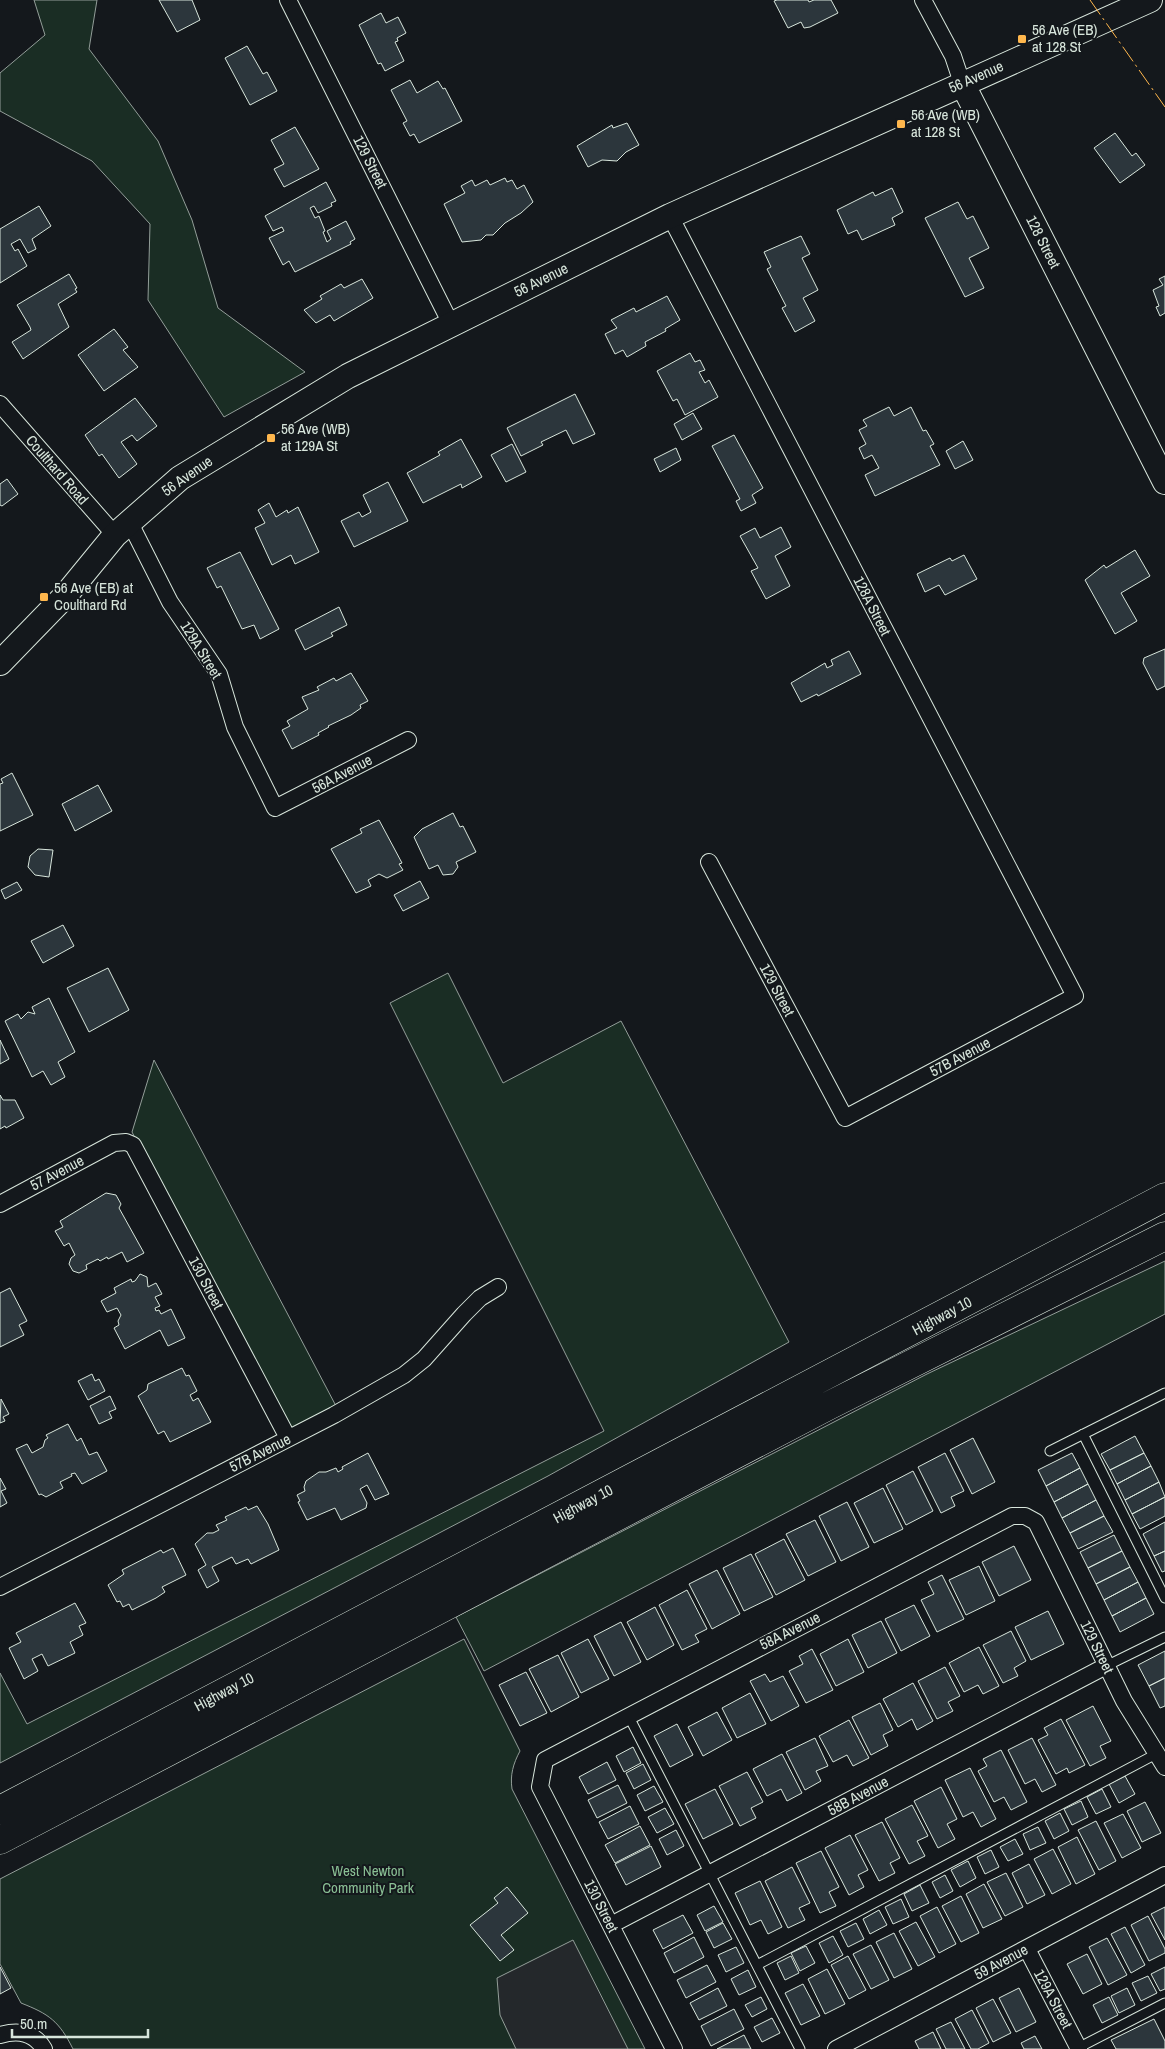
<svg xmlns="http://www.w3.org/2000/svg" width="1165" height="2049" viewBox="0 0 1165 2049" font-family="'Archivo Narrow',sans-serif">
<rect width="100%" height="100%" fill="#14181c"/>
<path fill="#1a2d24" stroke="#939e99" d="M34 0H97L89 49 158 141 192 220 218 308 305 372 224 417 148 300 150 224 92 161 0 111V73L45 35Z
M448 973 503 1083 621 1021 789 1342 548 1476 0 1763V1673L27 1724 604 1431 390 1003Z
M154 1060 336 1406 289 1430 275 1414 132 1132Z
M1165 1261V1314L484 1671 456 1617 927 1374Z
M464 1639 520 1751C513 1764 510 1775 512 1789L645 2049H73C59 2021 49 2014 21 2003L0 1964V1879Z"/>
<path fill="#24282b" stroke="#939e99" d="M573 1940 628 2049H516L500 2015 497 1978Z"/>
<path fill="#2c363c" stroke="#d8e6dc" d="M159 0H192L200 20 177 32Z
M777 0H808L809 2 814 0H831L838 13 810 27 804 28 801 22 788 28 774 1Z
M381 13 386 23 398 17 406 33 397 38 398 41 395 42 404 61 385 71 381 63 378 64 359 25Z
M247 46 263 74 267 72 277 91 250 105 225 58Z
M410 80 417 93 438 81 443 89 445 88 462 121 419 143 414 134 410 136 403 123 407 121 391 90Z
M627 123 639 145 626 152 617 161 602 160 588 167 577 146 612 125 613 128Z
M295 127 319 169 284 187 274 169 284 164 271 140Z
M1115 133 1132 156 1136 153 1145 165 1120 183 1094 148Z
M505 178 507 182 512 180 517 189 524 185 533 202 521 213 505 223 493 235H486L481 240 462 242 444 204 465 193 461 186 472 180 475 186 487 180 490 185Z
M326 182 336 201 331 203 332 206 318 213 314 206 310 208 315 218 319 216 325 231 323 232 327 242 331 239 327 231 346 221 355 239 350 242 351 244 295 272 289 261 283 265 269 238 284 231 282 227 273 231 265 216Z
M892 188 903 212 892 218 895 225 862 240 857 230 848 234 837 210 873 192 875 196Z
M958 202 967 219 973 216 989 248 969 258 984 288 965 297 925 218Z
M39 206 51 226 32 239 36 249 28 253 20 239 11 244 15 251 18 249 27 266 0 283V229Z
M801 236 810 254 802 258 818 290 803 298 815 321 795 332 782 308 786 306 767 269 771 267 764 252Z
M69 274 77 288 75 289 77 292 58 304 69 327 23 359 12 342 31 330 30 327 17 305Z
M1165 276V313L1160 316 1156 307 1159 306 1153 290 1163 285 1159 279Z
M362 279 373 298 334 321 330 315 316 323 304 310 322 299 320 296 341 284 344 288Z
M667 296 680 320 665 329 666 331 645 342 646 346 627 357 623 350 615 354 605 334 617 328 611 320 634 308 636 312Z
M114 329 128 347 123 350 138 367 104 391 78 355Z
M690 353 695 362 700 360 705 370 699 372 705 383 709 380 718 397 685 415 677 399 673 401 657 371Z
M575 394 595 434 573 444 566 430 541 442 543 445 521 456 507 428Z
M135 398 157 426 137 441 132 435 121 442 137 464 119 478 102 454 99 456 85 435Z
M889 407 894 416 911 407 923 431 926 430 934 444 930 446 940 465 875 496 865 475 879 468 872 455 864 459 859 448 866 444 859 430 867 426 863 420Z
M693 413 702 429 682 440 674 424Z
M734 435 763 488 752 495 756 503 741 511 736 501 740 499 712 446Z
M461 439 482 477 462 488 461 484 423 503 407 473 440 455 438 452Z
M963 441 973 460 955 469 946 451Z
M512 444 526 472 506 482 491 455Z
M676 448 681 460 660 472 654 459Z
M7 479 18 494 2 506 0 505V484Z
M388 482 408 521 354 547 341 521 359 512 362 517 371 512 363 495Z
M269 503 276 517 287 510 288 513 298 507 319 552 295 564 291 555 272 565 255 528 265 523 258 510Z
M781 527 791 547 775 556 790 586 766 599 751 571 758 568 740 536 755 528 760 538Z
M1135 550 1150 576 1121 593 1137 621 1115 634 1085 580 1104 565 1106 568Z
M240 552 279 629 260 639 254 625 242 629 221 586 217 588 207 568Z
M964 555 977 579 945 595 939 585 925 592 917 574 950 558 952 561Z
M339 607 347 625 331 633 333 636 305 650 295 630Z
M1165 649V686L1157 690 1143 663 1144 658Z
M849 651 861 674 818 696 817 694 801 702 791 683 825 663 827 668 833 665 831 660Z
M351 673 368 701 360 705 361 708 351 715 328 726 329 727 318 733 319 735 292 749 282 730 290 726 287 721 308 709 302 697 319 690 317 687 334 678 336 681Z
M12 773 33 815 0 831V784L3 783 1 779Z
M98 785 112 811 75 831 62 804Z
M453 813 460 827 463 826 476 852 456 862 458 867 453 874 443 875 438 865 429 869 414 837 422 829Z
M379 820 402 863 399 864 403 870 387 878 379 874 368 880 371 886 356 893 331 849 362 833 360 829Z
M38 849 53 850 49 877 35 875 28 867 30 856Z
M420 881 429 898 403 911 394 895Z
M17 882 22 890 5 899 1 890Z
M63 925 74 946 43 963 31 941Z
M108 968 129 1010 89 1032 67 988Z
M49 998 75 1052 58 1062 65 1077 51 1085 43 1071 32 1077 5 1021 18 1014 21 1019 28 1012 35 1014 32 1007Z
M0 1040 9 1059 0 1064Z
M0 1095 3 1100H15L24 1118 6 1128 5 1126 0 1129Z
M106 1193 116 1195 121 1204 119 1208 144 1253 127 1262 122 1252 108 1259 107 1257 100 1261 98 1259 86 1265 87 1269 79 1273 73 1271 69 1264 71 1258 75 1255 69 1243 64 1246 55 1231 63 1227 60 1221Z
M140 1274 147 1277 148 1287 156 1283 162 1294 155 1297 160 1306 155 1308 156 1311 159 1310 161 1314 171 1309 185 1338 168 1346 160 1330 125 1349 114 1328 119 1325 118 1321 121 1315 117 1308 107 1312 101 1301 116 1293 114 1288 131 1279 132 1282 135 1281Z
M10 1288 27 1321 19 1325 24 1335 0 1347V1293Z
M182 1368 186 1376 189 1375 197 1391 190 1395 193 1401 198 1398 211 1422 170 1442 164 1431 158 1434 138 1396 147 1390 148 1384Z
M92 1374 95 1381 99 1379 105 1391 88 1400 78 1381Z
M110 1396 116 1409 109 1412 112 1418 99 1424 90 1406Z
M1 1399 9 1414 3 1417 5 1421 0 1423Z
M68 1424 77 1441 81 1438 89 1455 97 1452 107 1471 82 1484 75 1473 71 1474 72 1476 60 1482 63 1488 46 1497 41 1494 39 1495 16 1449 27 1444 32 1453 43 1447 45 1440 48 1438 46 1435Z
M1135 1436 1144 1453 1110 1470 1101 1454Z
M973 1438 995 1482 972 1494 950 1450Z
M368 1453 389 1494 375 1500 367 1485 360 1489 367 1503 366 1508 341 1520 335 1508 307 1520 298 1502 300 1501 297 1495 305 1491 304 1487 306 1481 319 1472H326L336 1468 338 1472 343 1469 342 1467Z
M945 1453 964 1491 951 1497 955 1506 941 1513 918 1467Z
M1072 1453 1080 1468 1046 1486 1038 1470Z
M1144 1453 1151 1466 1117 1484 1110 1470Z
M1151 1466 1159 1482 1125 1500 1117 1484Z
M1080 1468 1088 1484 1054 1502 1046 1486Z
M913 1471 933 1511 906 1525 886 1485Z
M0 1478 6 1489 1 1491 7 1503 0 1507Z
M1159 1482 1165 1497 1132 1514 1125 1500Z
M1088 1484 1096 1500 1062 1518 1054 1502Z
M883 1488 903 1529 874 1543 854 1503Z
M1165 1497V1516L1140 1529 1132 1514Z
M1096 1500 1104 1516 1070 1533 1062 1518Z
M847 1502 869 1547 841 1561 819 1516Z
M257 1506 268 1524 279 1550 251 1564 248 1559 236 1564 232 1557 212 1567 219 1581 207 1588 198 1570 206 1565 195 1544 207 1533H213L219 1530 216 1525 227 1520 225 1517 246 1507 248 1510Z
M1104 1516 1113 1532 1078 1549 1070 1533Z
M815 1520 836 1562 808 1576 786 1534Z
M1165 1522V1551L1154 1556 1143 1534Z
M1114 1535 1122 1551 1088 1568 1080 1552Z
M784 1539 805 1580 776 1595 755 1554Z
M1014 1546 1031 1580 999 1596 982 1562Z
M173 1548 186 1575 162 1587 165 1592 156 1598 132 1610 129 1604 123 1607 120 1601 117 1602 108 1585 124 1574 122 1570 161 1550 163 1553Z
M1122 1551 1130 1567 1096 1584 1088 1568Z
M1165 1551V1571L1162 1572 1154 1556Z
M751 1554 773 1597 744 1611 723 1568Z
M979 1566 995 1601 966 1615 949 1580Z
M1130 1567 1138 1582 1104 1600 1096 1584Z
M717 1570 740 1614 712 1629 689 1584Z
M942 1575 964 1619 937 1632 921 1600 934 1594 928 1582Z
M1138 1582 1146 1598 1112 1616 1104 1600Z
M687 1590 707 1629 695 1635 699 1642 682 1650 659 1605Z
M1146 1598 1154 1614 1120 1632 1112 1616Z
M75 1603 86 1623 79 1626 83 1635 70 1642 75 1653 48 1666 42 1654 32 1659 38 1671 24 1679 9 1648 21 1642 16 1633Z
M914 1605 930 1636 901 1651 885 1619Z
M655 1607 674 1645 647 1660 627 1622Z
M1048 1611 1064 1644 1031 1660 1015 1627Z
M881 1621 897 1653 868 1668 852 1635Z
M621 1622 641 1662 614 1676 594 1636Z
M1011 1631 1026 1661 1014 1668 1018 1676 1003 1683 983 1645Z
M588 1639 609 1679 581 1693 561 1653Z
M848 1639 864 1672 836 1686 820 1654Z
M979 1647 999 1686 983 1694 978 1685 964 1692 949 1663Z
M812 1649 833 1690 806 1703 789 1671 803 1664 799 1656Z
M1165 1651V1678L1149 1686 1138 1665Z
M558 1655 579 1697 551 1712 529 1669Z
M945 1667 960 1696 948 1702 953 1711 937 1719 918 1681Z
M526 1672 547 1713 520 1726 499 1685Z
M765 1674 770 1682 783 1676 799 1706 771 1721 750 1681Z
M1165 1678V1706L1160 1708 1149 1686Z
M913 1683 933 1721 917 1730 912 1719 898 1727 883 1699Z
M750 1693 766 1724 737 1738 722 1708Z
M880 1703 893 1730 883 1735 888 1746 871 1755 852 1717Z
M1093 1706 1111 1741 1100 1746 1106 1758 1090 1766 1066 1720Z
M717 1712 732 1740 703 1756 688 1727Z
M1061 1719 1085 1765 1069 1773 1067 1768 1056 1774 1038 1740 1048 1735 1044 1728Z
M849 1720 869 1758 853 1766 847 1755 833 1762 819 1736Z
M677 1724 693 1755 670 1767 654 1736Z
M815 1738 828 1766 816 1771 821 1781 805 1790 786 1752Z
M1032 1738 1056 1785 1042 1792 1035 1779 1025 1784 1008 1750Z
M633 1747 641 1763 624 1772 616 1756Z
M1001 1750 1027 1802 1011 1810 1004 1797 994 1802 978 1771 987 1766 983 1759Z
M782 1754 802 1793 787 1801 781 1789 767 1796 753 1769Z
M607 1762 616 1780 588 1794 579 1777Z
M643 1764 651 1780 634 1789 626 1773Z
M970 1768 996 1819 981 1827 973 1812 963 1817 945 1780Z
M747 1772 763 1802 751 1808 756 1818 740 1826 719 1786Z
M1125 1776 1135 1794 1119 1803 1109 1784Z
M618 1785 627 1803 597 1818 588 1800Z
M654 1786 663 1802 645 1811 637 1795Z
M941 1787 957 1819 947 1824 955 1839 938 1848 914 1801Z
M715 1789 733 1824 703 1839 685 1804Z
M1102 1789 1111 1807 1096 1814 1087 1797Z
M1081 1801 1088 1817 1072 1825 1064 1809Z
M1145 1802 1161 1833 1142 1842 1127 1811Z
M912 1805 928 1836 917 1841 925 1856 909 1864 885 1819Z
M630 1806 639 1824 608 1839 599 1822Z
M665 1808 674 1824 657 1833 648 1817Z
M1060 1813 1069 1831 1054 1839 1045 1821Z
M1123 1814 1141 1848 1122 1858 1104 1823Z
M1096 1821 1116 1861 1099 1870 1078 1830Z
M882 1822 900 1858 890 1863 895 1873 879 1881 855 1835Z
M640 1826 650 1845 615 1863 605 1845Z
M1038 1827 1046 1843 1030 1850 1023 1834Z
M676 1830 684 1846 667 1855 659 1839Z
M850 1835 868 1870 858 1875 864 1887 849 1895 825 1848Z
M1077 1837 1095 1874 1076 1884 1058 1847Z
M1015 1839 1023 1854 1008 1861 1000 1847Z
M651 1846 661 1867 626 1885 615 1864Z
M1053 1849 1071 1884 1052 1894 1034 1859Z
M991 1850 999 1867 985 1874 977 1857Z
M821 1851 839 1887 829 1892 836 1906 820 1913 796 1863Z
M968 1861 976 1878 960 1887 951 1870Z
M1029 1864 1045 1895 1027 1904 1012 1873Z
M792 1867 810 1903 799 1908 805 1920 788 1928 765 1881Z
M1006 1873 1023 1907 1005 1916 987 1882Z
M945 1875 953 1891 940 1898 932 1882Z
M760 1881 782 1927 768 1934 761 1920 750 1925 735 1893Z
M984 1884 1002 1919 983 1928 966 1894Z
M920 1885 929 1903 912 1911 904 1894Z
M507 1887 528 1913 501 1935 514 1950 500 1961 470 1925 498 1903 494 1898Z
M961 1896 979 1933 961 1942 942 1906Z
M901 1899 909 1917 893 1924 885 1907Z
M714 1906 723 1922 705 1931 697 1915Z
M937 1907 956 1944 939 1953 920 1916Z
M1165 1907V1940L1151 1914Z
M879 1910 887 1925 870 1934 863 1919Z
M683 1915 693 1933 663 1949 653 1930Z
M1148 1916 1165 1949V1953L1149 1961 1131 1925Z
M916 1922 935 1957 918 1966 899 1931Z
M723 1923 732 1939 714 1948 706 1932Z
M856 1923 864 1939 848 1947 840 1931Z
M1125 1927 1145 1965 1131 1973 1111 1934Z
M894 1933 912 1969 894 1978 876 1942Z
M833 1936 843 1955 829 1963 819 1943Z
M694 1937 704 1957 674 1973 664 1953Z
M1107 1938 1127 1975 1108 1985 1089 1947Z
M871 1945 889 1980 871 1989 853 1954Z
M806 1946 815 1963 800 1971 791 1953Z
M736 1947 744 1963 726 1972 718 1955Z
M1087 1954 1102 1984 1083 1994 1067 1964Z
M791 1956 799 1973 785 1980 777 1963Z
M848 1956 866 1990 849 1999 831 1965Z
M707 1965 716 1982 686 1998 677 1980Z
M0 1967 11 1988 0 1994Z
M1165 1967V1989L1160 1991 1151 1974Z
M827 1969 845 2004 825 2014 808 1979Z
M748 1970 756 1987 739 1995 731 1979Z
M1148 1976 1157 1993 1141 2001 1132 1983Z
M803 1984 820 2016 801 2025 785 1993Z
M718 1988 727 2006 699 2020 690 2003Z
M1019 1988 1036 2022 1016 2032 999 1998Z
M1127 1988 1135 2005 1119 2013 1111 1996Z
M761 1997 767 2009 752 2017 745 2005Z
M1109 1997 1118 2015 1102 2023 1093 2005Z
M993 1999 1011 2033 993 2042 976 2008Z
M734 2009 744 2029 711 2046 701 2026Z
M972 2010 989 2043 978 2049H971L955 2019Z
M772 2018 780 2033 762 2042 754 2027Z
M1154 2019 1165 2041V2049H1116L1111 2040Z
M951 2022 965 2049H946L936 2029Z
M933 2032 941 2049H919L915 2041Z
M744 2035 751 2049H717Z
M1035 2036 1042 2049H1024L1021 2043Z"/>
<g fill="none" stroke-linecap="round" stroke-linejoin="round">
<g stroke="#d8e6dc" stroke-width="11">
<path id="lane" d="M1083 1434 1165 1598
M1050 1451 1165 1393
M1106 1666 1165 1637
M628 1715 800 2049
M757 1965 1158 1753
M1076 2049 1165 2003"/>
</g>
<g stroke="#d8e6dc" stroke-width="18">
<path id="street" d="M288 0 451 324
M923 0 953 56 962 83
M670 216 1075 996 845 1118 709 862
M0 404 115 535
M130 523 170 602 219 674 235 727 275 808 408 740
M0 1204 114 1143 126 1142 133 1145 288 1438
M0 1587 334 1415 404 1375 424 1359 464 1314 480 1298 498 1287
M611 1925 1106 1666
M1027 1949 1079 2049
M0 2035C18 2030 34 2032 44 2049
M674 2049 540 1787 545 1760 1012 1516H1025L1036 1522 1124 1701 1165 1767
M836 2049 1165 1875"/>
</g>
<g stroke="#d8e6dc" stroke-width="26">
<path id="secondary" d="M962 83 1165 482
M0 663 65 596 115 535 180 478 348 376 670 216 1150 0"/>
</g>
<g stroke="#d8e6dc" stroke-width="29">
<path id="highway" d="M0 1810 1165 1197
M0 1840 828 1406 1165 1236"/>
</g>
<use href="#lane" stroke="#14181c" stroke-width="9"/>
<use href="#street" stroke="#14181c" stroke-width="16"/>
<use href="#secondary" stroke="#14181c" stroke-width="24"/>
<use href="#highway" stroke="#14181c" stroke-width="28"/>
<path stroke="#ffb74d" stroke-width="1" stroke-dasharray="18 4 2.5 4" stroke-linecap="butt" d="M1090 0 1165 107"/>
</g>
<g fill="#ffb74d" stroke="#14181c" stroke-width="2">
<rect x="1017" y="34" width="10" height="10" rx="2.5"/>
<rect x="896" y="119" width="10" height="10" rx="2.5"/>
<rect x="266" y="433" width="10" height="10" rx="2.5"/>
<rect x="39" y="592" width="10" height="10" rx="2.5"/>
</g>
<g text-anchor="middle" stroke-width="4" stroke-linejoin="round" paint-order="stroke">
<g font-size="15" fill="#d8e6dc" stroke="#14181c" text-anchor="start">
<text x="1032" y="35">56 Ave (EB)<tspan x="1032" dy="17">at 128 St</tspan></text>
<text x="911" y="120">56 Ave (WB)<tspan x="911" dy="17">at 128 St</tspan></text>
<text x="281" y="434">56 Ave (WB)<tspan x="281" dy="17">at 129A St</tspan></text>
<text x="54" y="593">56 Ave (EB) at<tspan x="54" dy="17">Coulthard Rd</tspan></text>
</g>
<g font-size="15" fill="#d8e6dc" stroke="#14181c">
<text transform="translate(976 77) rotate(-24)" y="5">56 Avenue</text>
<text transform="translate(370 162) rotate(63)" y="5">129 Street</text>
<text transform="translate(1043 242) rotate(63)" y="5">128 Street</text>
<text transform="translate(541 280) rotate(-26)" y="5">56 Avenue</text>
<text transform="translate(57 470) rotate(49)" y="5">Coulthard Road</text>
<text transform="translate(187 476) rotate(-35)" y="5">56 Avenue</text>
<text transform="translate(872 606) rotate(63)" y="5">128A Street</text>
<text transform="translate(201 650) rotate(58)" y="5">129A Street</text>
<text transform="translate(342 774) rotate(-28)" y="5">56A Avenue</text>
<text transform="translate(777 990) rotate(62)" y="5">129 Street</text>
<text transform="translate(960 1057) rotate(-28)" y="5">57B Avenue</text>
<text transform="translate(57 1173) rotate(-28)" y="5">57 Avenue</text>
<text transform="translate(206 1283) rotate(62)" y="5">130 Street</text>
<text transform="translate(942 1316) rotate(-28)" y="5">Highway 10</text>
<text transform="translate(260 1453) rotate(-27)" y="5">57B Avenue</text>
<text transform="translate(583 1504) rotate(-28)" y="5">Highway 10</text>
<text transform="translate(790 1631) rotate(-27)" y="5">58A Avenue</text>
<text transform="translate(1097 1647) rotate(64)" y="5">129 Street</text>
<text transform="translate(224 1692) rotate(-28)" y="5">Highway 10</text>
<text transform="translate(858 1796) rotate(-28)" y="5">58B Avenue</text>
<text transform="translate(601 1906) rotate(63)" y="5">130 Street</text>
<text transform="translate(1001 1962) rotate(-28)" y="5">59 Avenue</text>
<text transform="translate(1053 1999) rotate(62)" y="5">129A Street</text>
</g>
<g font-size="15" fill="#8ac095" stroke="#14181c">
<text x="368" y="1876">West Newton<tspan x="368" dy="17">Community Park</tspan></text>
</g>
</g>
<path d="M12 2029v8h136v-8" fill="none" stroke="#d8e6dc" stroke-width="2.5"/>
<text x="20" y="2029" font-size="15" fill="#d8e6dc" stroke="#14181c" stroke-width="4" paint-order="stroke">50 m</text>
</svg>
